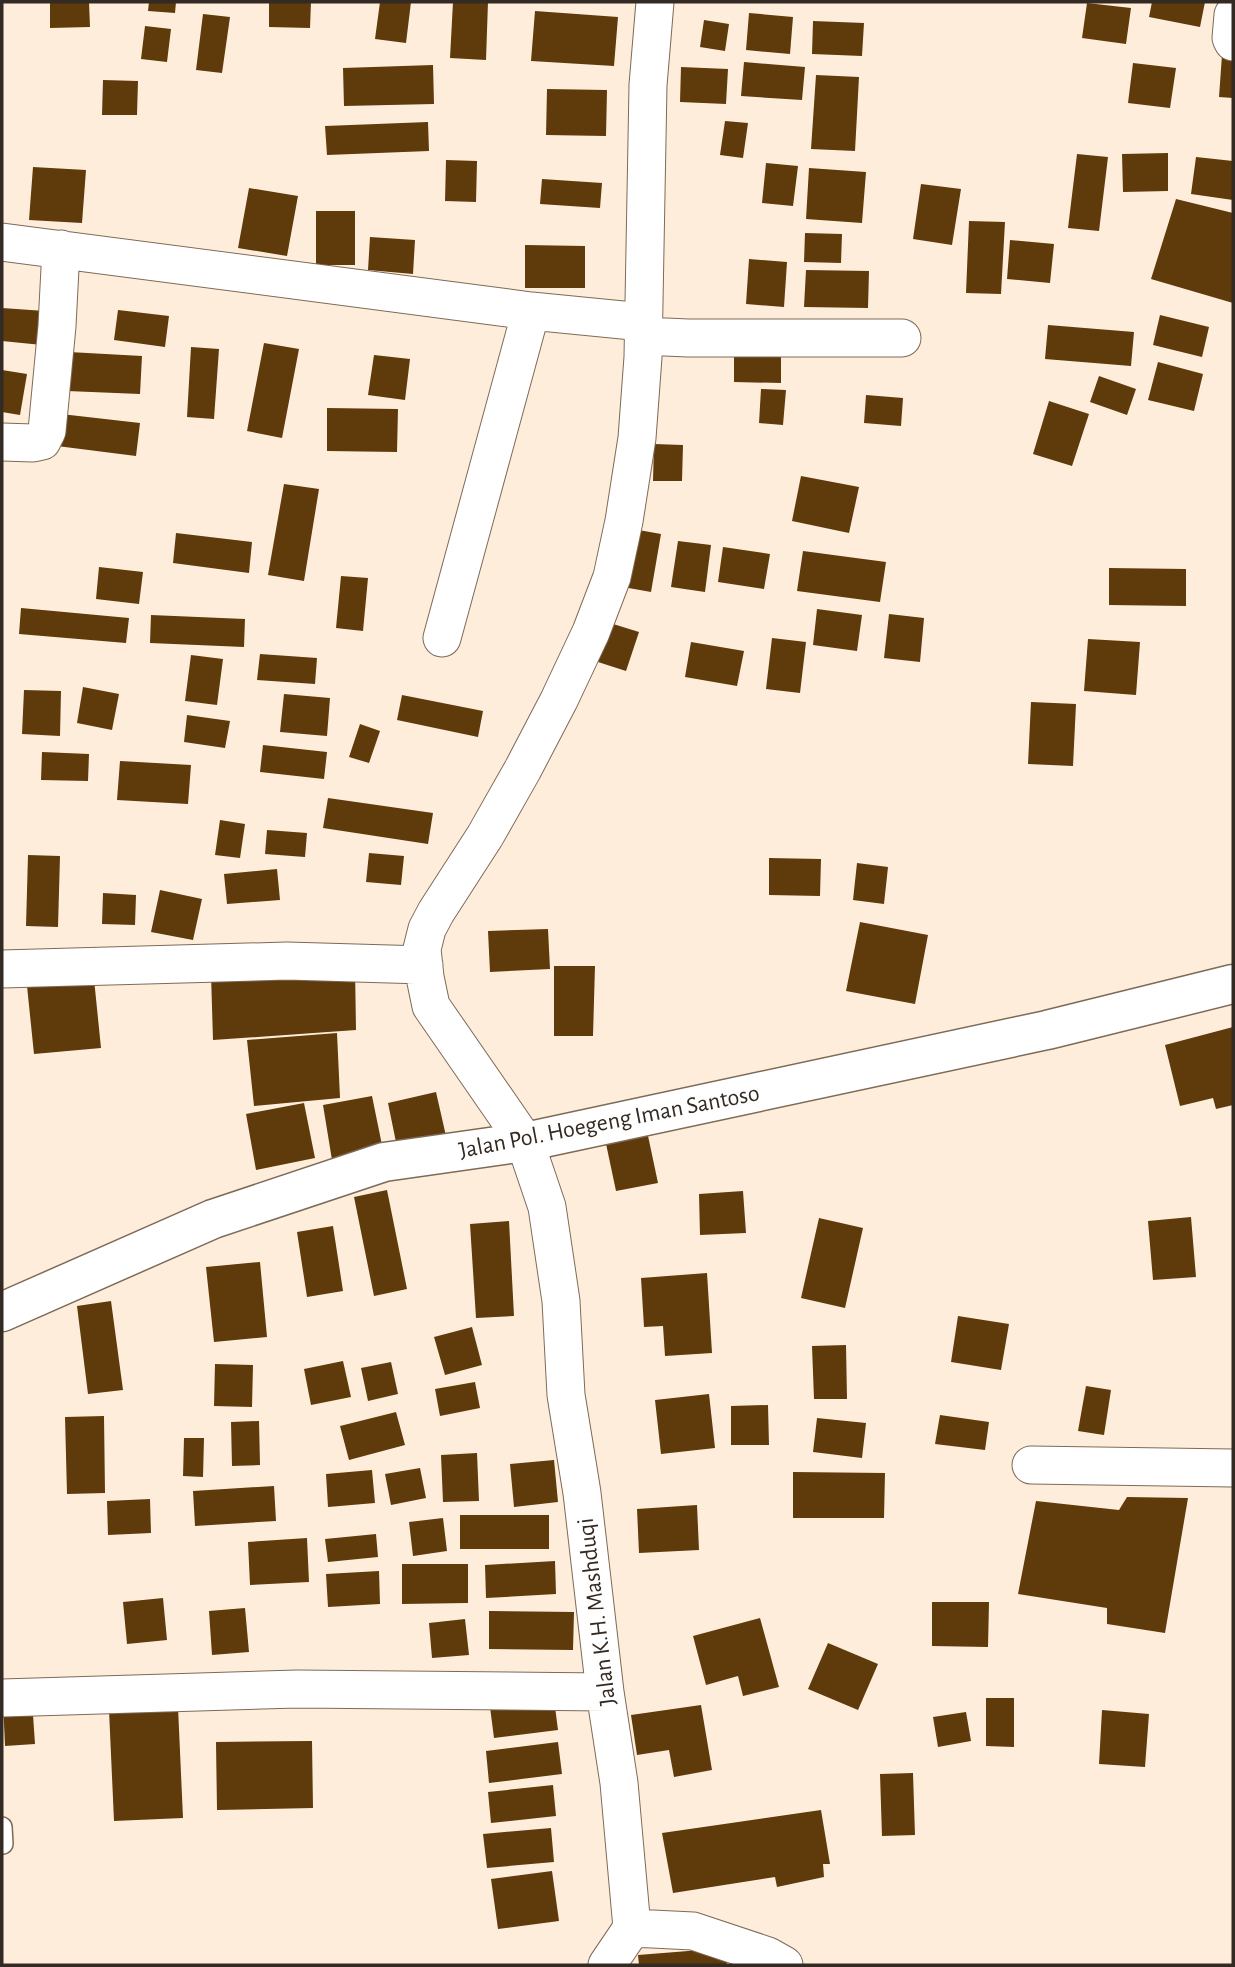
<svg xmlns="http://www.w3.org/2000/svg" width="1235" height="1967" viewBox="0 0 1235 1967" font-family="'Alegreya Sans',sans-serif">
<rect width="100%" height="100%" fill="#ffeddc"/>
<path fill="#5f3a0b" d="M50 2H89L90 27 50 28Z
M149 2H176L175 13 148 11Z
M269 2H311L310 28 269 27Z
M380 2H411L406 43 375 39Z
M453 2H488L486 60 450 58Z
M1152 2H1205L1200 27 1149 17Z
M1087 3 1131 8 1126 44 1082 38Z
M535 11 618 17 614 66 531 61Z
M749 13 793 17 790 54 746 50Z
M203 14 230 17 222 73 196 70Z
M704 20 729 24 725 51 700 47Z
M813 21 864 23 862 56 812 54Z
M145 26 171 29 167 62 141 59Z
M1222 55 1233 56V98L1219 97Z
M744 62 805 67 802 100 741 96Z
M1133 63 1176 68 1170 108 1128 103Z
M433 65 434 104 344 106 343 68Z
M681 67 728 69 726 104 680 102Z
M816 75 859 77 855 151 811 149Z
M103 80 138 81 137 115H102Z
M547 89 607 90 606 136 546 135Z
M725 121 748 123 743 158 720 155Z
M428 122 429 151 327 155 325 126Z
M1168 153V191L1123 192 1122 154Z
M1077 154 1108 157 1099 231 1068 228Z
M1196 157 1233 161V200L1191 194Z
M446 160 477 161 476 202 445 201Z
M766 163 798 166 793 206 762 203Z
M33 167 86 170 82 223 29 220Z
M809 168 866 172 862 223 806 219Z
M542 179 602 183 600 208 540 204Z
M921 184 961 189 952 245 913 239Z
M249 188 298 196 287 256 238 248Z
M1176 199 1233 213V303L1151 279Z
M316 211H355V265H316Z
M969 221 1005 222 1001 294 966 293Z
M805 233 842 234 841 263 804 262Z
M370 237 415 240 413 274 368 270Z
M1010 240 1054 244 1050 283 1007 279Z
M525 245 585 246V288H525Z
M749 259 787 262 784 307 746 304Z
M806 270 869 271 868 308 804 307Z
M2 308 45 311 42 345 2 341Z
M118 310 169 316 165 347 114 340Z
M1160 315 1209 327 1202 357 1153 345Z
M1048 325 1134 332 1131 366 1045 359Z
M264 343 299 349 282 438 247 431Z
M191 347 219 349 214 419 187 417Z
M734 351 781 352V383L734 382Z
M69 352 142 356 140 394 67 391Z
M374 355 410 359 405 400 368 395Z
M1158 362 1203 374 1194 411 1148 400Z
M2 370 27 374 20 415 2 412Z
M1099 376 1136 389 1127 415 1090 402Z
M761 389 786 390 783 425 759 423Z
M866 395 903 398 901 426 864 423Z
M1049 401 1089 414 1072 466 1033 454Z
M327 408 398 409 397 452 327 451Z
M61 414 140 423 136 456 57 446Z
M654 444 683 445 682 481H653Z
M801 476 859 487 849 533 792 521Z
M284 484 319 489 304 581 268 575Z
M633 529 661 534 651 592 623 587Z
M176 533 252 542 249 573 173 563Z
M678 541 711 545 705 592 671 587Z
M723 547 770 554 764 589 718 582Z
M803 551 886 562 880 602 797 591Z
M99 567 143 572 139 604 96 599Z
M1109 568 1186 569V606L1109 605Z
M341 576 368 578 363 631 336 628Z
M21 608 129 618 126 643 19 634Z
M817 609 862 615 857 651 813 645Z
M889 614 924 618 920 662 884 658Z
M151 615 245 619 244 647 150 643Z
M610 623 639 632 626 671 598 662Z
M772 638 806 642 800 693 766 689Z
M1088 639 1140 642 1136 695 1084 691Z
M691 642 744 651 737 686 685 677Z
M260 654 317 658 315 684 257 680Z
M191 655 223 659 217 705 185 701Z
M83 687 119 694 112 730 77 723Z
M24 690 61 691 60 736 22 734Z
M284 694 330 698 327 736 280 732Z
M402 695 483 711 478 737 397 720Z
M1031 702 1076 704 1073 766 1028 764Z
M187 715 230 721 225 748 184 742Z
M360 724 380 731 369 763 349 757Z
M263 745 327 752 324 779 260 772Z
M42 752 89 754 88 781 41 780Z
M120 761 191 765 188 804 117 800Z
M328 798 433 813 428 844 323 828Z
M220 820 245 824 240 858 215 855Z
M267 830 307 833 305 857 265 854Z
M369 853 404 856 401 885 366 882Z
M28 855 60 856 58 927 26 926Z
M769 858 821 859 820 896 769 895Z
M857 863 888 867 884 904 853 900Z
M277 869 280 900 227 904 224 874Z
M160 890 202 899 193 940 151 932Z
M103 893 136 895 135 925 102 924Z
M860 922 928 935 915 1004 846 991Z
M548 929 550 969 490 972 488 931Z
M554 966H595L593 1036H554Z
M355 967 356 1030 213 1040 211 974Z
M94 979 101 1048 34 1054 27 986Z
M1233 1027V1105L1216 1109 1213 1098 1180 1106 1165 1045Z
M337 1033 340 1098 254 1106 247 1040Z
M436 1092 446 1136 397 1147 388 1103Z
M372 1096 383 1150 332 1160 323 1105Z
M304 1103 315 1158 256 1170 246 1114Z
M647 1131 658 1183 616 1191 605 1139Z
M387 1190 407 1289 374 1296 354 1197Z
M743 1191 746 1233 700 1235 699 1194Z
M1191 1217 1196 1277 1153 1280 1148 1221Z
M819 1218 863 1228 845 1308 801 1298Z
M509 1221 514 1316 476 1318 470 1224Z
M333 1226 343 1291 307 1297 297 1232Z
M260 1262 267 1337 214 1342 206 1267Z
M707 1273 712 1353 665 1356 663 1326 644 1327 641 1278Z
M111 1301 123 1390 88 1394 77 1306Z
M958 1316 1009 1324 1001 1370 951 1362Z
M472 1327 482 1365 445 1375 434 1337Z
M846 1345 847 1399H814L812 1346Z
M343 1361 351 1397 311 1405 304 1369Z
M391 1362 398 1394 368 1401 361 1368Z
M215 1364 253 1365 252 1407 214 1406Z
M475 1382 480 1408 440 1416 435 1389Z
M1086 1386 1111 1390 1104 1435 1078 1431Z
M709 1394 715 1448 661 1454 655 1400Z
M768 1405 769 1445H731V1406Z
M396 1412 405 1445 349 1460 340 1426Z
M940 1415 989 1422 985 1450 935 1444Z
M104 1416 105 1493 67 1494 65 1417Z
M817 1418 866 1423 862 1458 813 1452Z
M259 1421 260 1465 232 1466 231 1422Z
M184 1438H204L203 1477 183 1476Z
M477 1453 479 1501 443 1502 441 1455Z
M554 1460 558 1502 514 1507 510 1464Z
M420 1468 426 1498 391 1505 385 1474Z
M372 1470 375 1503 328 1507 326 1474Z
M793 1472 885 1473 884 1518H793Z
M274 1486 276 1521 195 1526 193 1491Z
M1127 1497 1188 1498 1165 1633 1107 1624V1608L1018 1594 1036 1501 1119 1510Z
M150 1499 151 1533 108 1535 107 1501Z
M697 1505 699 1550 639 1553 637 1509Z
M460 1515H549V1549H460Z
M443 1518 447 1551 413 1556 409 1522Z
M376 1534 378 1557 328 1562 325 1539Z
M307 1538 309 1582 250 1585 248 1542Z
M555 1561 556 1594 486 1598 485 1565Z
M402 1564H468V1603L402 1604Z
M379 1571 380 1604 328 1607 326 1574Z
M163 1598 167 1640 127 1644 123 1602Z
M932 1602H989L988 1647 932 1646Z
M245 1608 249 1652 212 1655 209 1611Z
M489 1611 574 1612 573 1650 489 1649Z
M760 1618 779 1687 743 1696 738 1676 706 1685 693 1636Z
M465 1619 469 1655 432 1658 429 1623Z
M828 1643 878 1664 858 1710 808 1689Z
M986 1698H1014V1747L986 1746Z
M554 1699 558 1730 494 1738 490 1707Z
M32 1700 35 1744 5 1746 3 1701Z
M701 1705 712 1770 674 1777 669 1750 637 1755 631 1715Z
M178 1707 183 1818 114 1821 109 1710Z
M1102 1710 1149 1714 1145 1767 1099 1764Z
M966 1712 971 1741 938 1747 933 1717Z
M312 1741 313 1808 217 1810 216 1742Z
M558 1742 562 1774 489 1783 486 1751Z
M913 1773 915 1835 882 1836 880 1774Z
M553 1785 556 1816 491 1823 488 1792Z
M821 1810 830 1864H823L824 1877 777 1887 775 1877 673 1893 662 1833Z
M551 1828 554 1862 487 1868 483 1834Z
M552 1871 559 1921 498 1929 491 1879Z
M726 1948 727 1965H639L638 1955Z"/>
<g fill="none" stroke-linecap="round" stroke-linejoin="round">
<g stroke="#7d6a57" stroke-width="22">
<path id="service" d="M2 1827 3 1844"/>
</g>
<g stroke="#7d6a57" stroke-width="39">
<path id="minor" d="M655 2 648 85 643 357 637 438 624 521 612 577 591 632 559 700 523 769 485 836 436 912 427 929 422 949 425 977 431 1006 525 1142 547 1207 561 1301 566 1395 582 1493 605 1692 619 1783 632 1928 693 1931 768 1956 784 1965
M1233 15 1231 38 1233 42
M2 242 531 311 643 322
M643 336 688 338H902
M2 442 33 443 42 441 47 431 57 326 61 249
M442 638 531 311
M2 969 287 961 424 965
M1031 1465 1233 1468
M2 1698 297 1689 605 1692
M607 1965 632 1928"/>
</g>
<g stroke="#7d6a57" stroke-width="41">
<path id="tertiary" d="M2 1312 213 1219 384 1162 525 1142 1047 1030 1233 984"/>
</g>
<use href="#service" stroke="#fff" stroke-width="19"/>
<use href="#minor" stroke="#fff" stroke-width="37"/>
<use href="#tertiary" stroke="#fff" stroke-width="38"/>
</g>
<g text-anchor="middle" stroke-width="7" stroke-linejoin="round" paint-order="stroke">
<g font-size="24" fill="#332b23" stroke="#fefefe">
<text transform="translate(609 1121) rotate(-11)" y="8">Jalan Pol. Hoegeng Iman Santoso</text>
<text transform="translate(596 1612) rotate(-97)" y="8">Jalan K.H. Mashduqi</text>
</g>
</g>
<rect width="1235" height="1967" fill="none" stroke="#332b23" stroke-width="7"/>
</svg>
